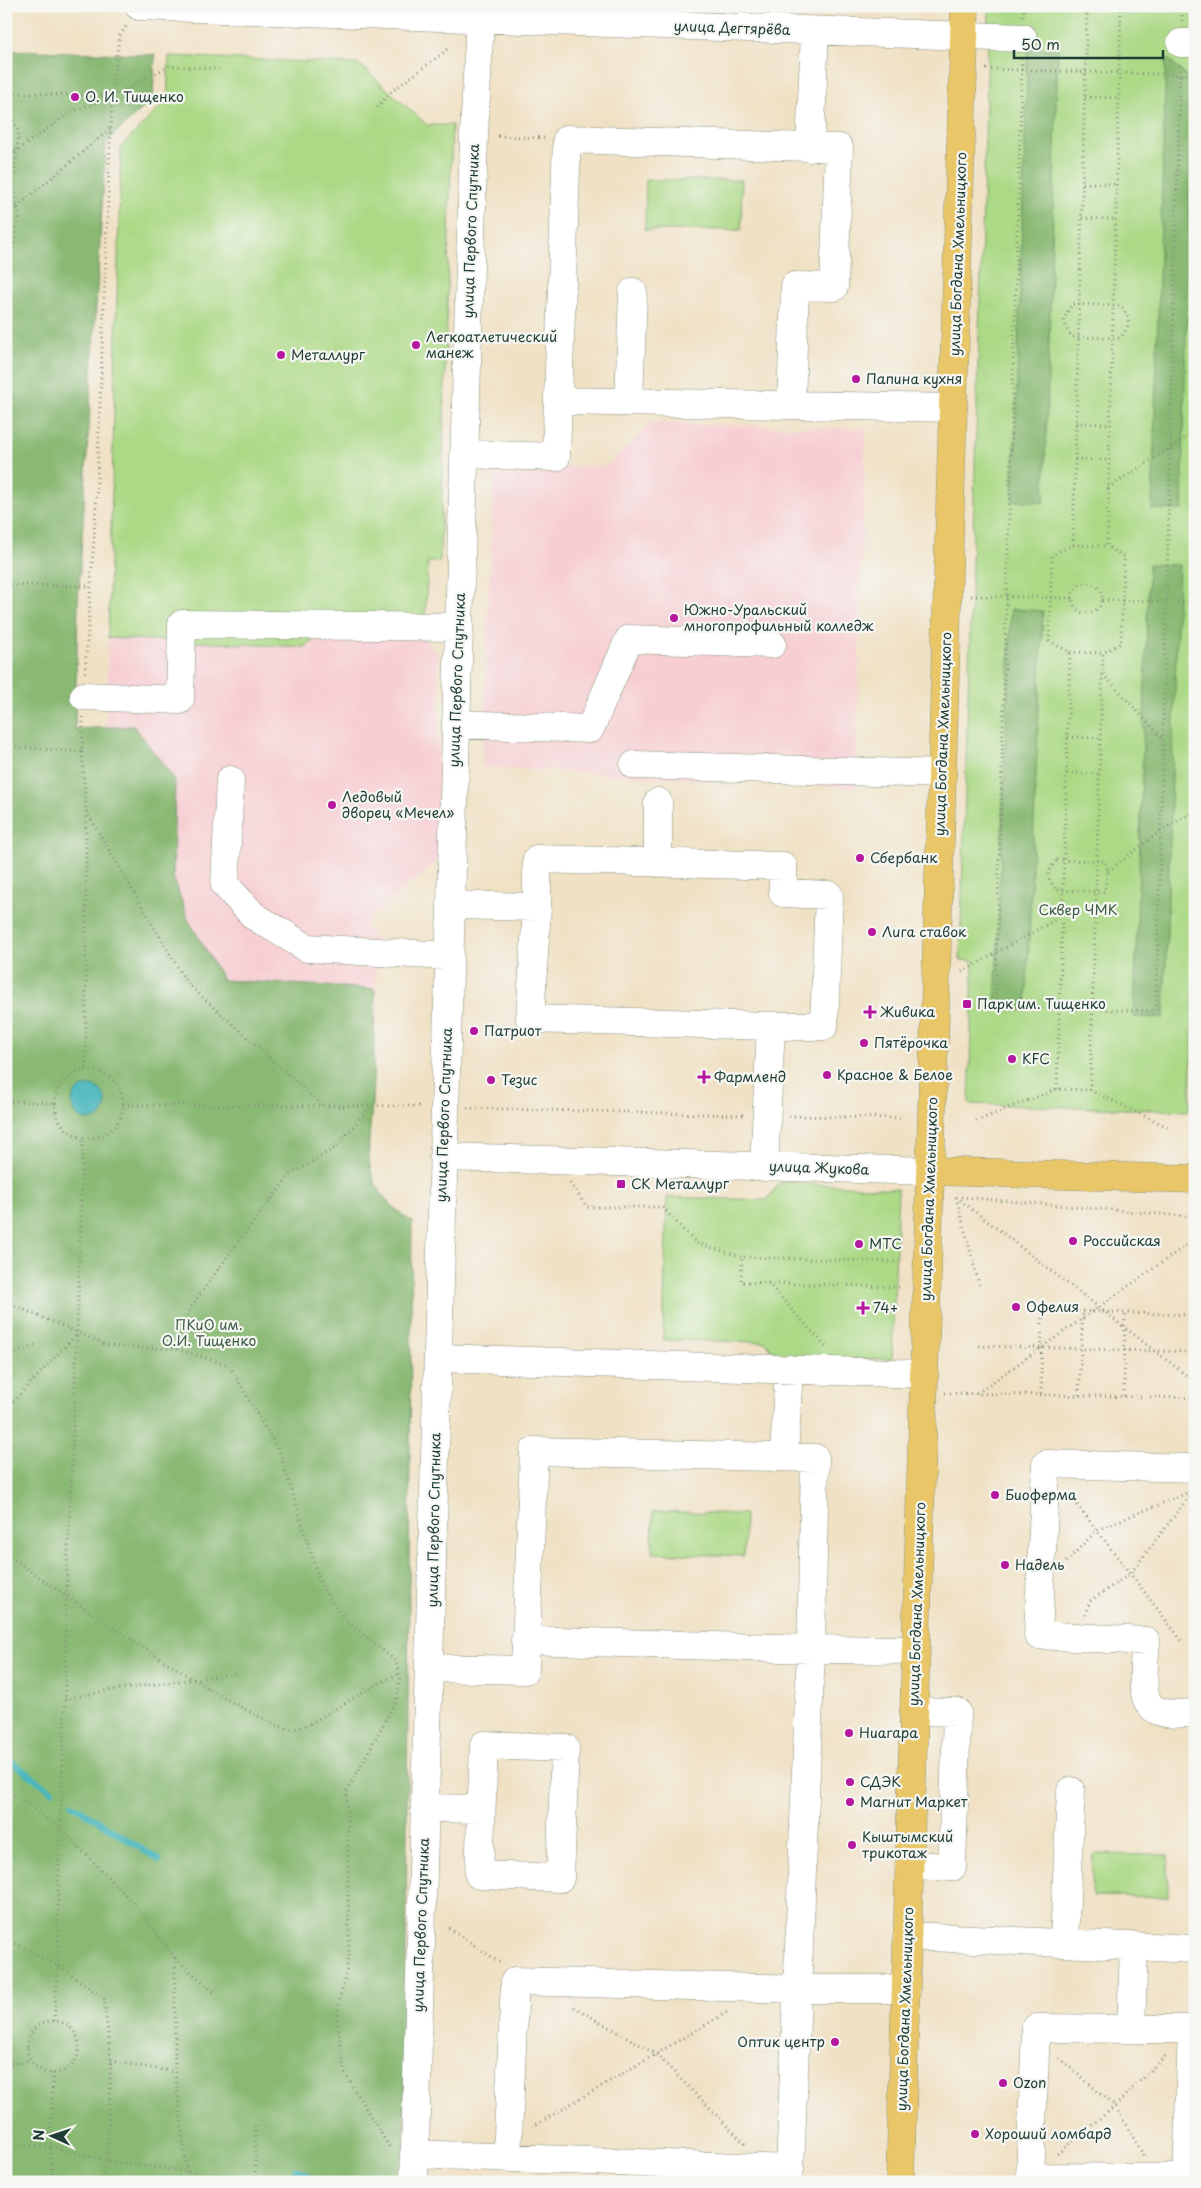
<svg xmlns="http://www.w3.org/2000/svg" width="1201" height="2188" viewBox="0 0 1201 2188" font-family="'Playpen Sans',sans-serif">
<rect width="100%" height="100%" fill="#f6f6f2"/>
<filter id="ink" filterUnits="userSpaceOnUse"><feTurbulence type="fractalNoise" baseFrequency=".02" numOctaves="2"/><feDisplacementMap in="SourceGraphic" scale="10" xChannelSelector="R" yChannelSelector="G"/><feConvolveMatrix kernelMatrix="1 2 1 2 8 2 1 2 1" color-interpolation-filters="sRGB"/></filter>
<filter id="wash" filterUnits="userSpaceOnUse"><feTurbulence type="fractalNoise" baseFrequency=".0096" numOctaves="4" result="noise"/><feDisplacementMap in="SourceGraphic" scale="20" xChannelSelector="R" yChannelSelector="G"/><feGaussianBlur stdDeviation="1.12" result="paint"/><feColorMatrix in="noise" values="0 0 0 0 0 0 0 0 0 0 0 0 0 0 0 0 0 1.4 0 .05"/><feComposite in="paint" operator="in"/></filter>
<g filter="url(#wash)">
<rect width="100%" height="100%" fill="#f0e1c4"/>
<path fill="#f7cfd3" d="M651 423 866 429 855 788 482 767 494 468 608 466Z
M320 636 424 639 439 655 437 861 365 923 377 942 375 989 223 980 189 921 173 877 175 780 106 744 108 638 304 647Z"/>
<path fill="#acd986" stroke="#668b5d" d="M989 6H1195V948L1190 1111 969 1104 973 961 960 960Z
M169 56 359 64 427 125H452L440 562H428L424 639 321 636 304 647 108 638 121 147 167 100Z
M646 180H742L741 230H645Z
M780 1182 898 1189 892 1359 778 1358 766 1342 663 1340 667 1197 767 1200Z
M653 1511 745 1514 744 1556 652 1553Z
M1093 1854 1168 1855V1897L1092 1896Z"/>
<path fill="#89b973" stroke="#547b54" d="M1028 48 1058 49 1044 502 1013 501Z
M6 50 155 55 153 99 106 142 78 604 75 729 134 726 175 780 173 877 189 921 223 980 375 989C374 1027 374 1066 372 1104 371 1130 364 1156 374 1180 382 1199 396 1210 412 1222L404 2182H6Z
M1166 57 1192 81 1182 510 1152 509Z
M1149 564 1179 565 1164 1018 1134 1017Z
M1011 609 1043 611 1026 1010 995 1009Z"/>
<path fill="#48b7be" stroke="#347a79" d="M72 1103a17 17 0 1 1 34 0a17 17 0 1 1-34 0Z"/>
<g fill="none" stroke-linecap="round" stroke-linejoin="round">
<path stroke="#48b7be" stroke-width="6" d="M6 1758 52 1791
M72 1804 159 1860
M295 2169 309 2176"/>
</g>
</g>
<g filter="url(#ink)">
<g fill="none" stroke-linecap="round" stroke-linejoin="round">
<g stroke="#888f7c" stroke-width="29">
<path id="minor" d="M139 6 1023 38
M1181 43H1195
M810 148 815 31
M558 401 791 405
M629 402 633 292
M464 454 556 457 567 139 839 148 834 287 795 286 791 405 953 408
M84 696 180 700 182 624 459 627
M456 724 590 729 629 639 772 644
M634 765 942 774
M230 780 225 885 254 916 307 948 449 956
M658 863V802
M451 905 537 907V859L783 866V893L829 895 824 1026H771
M537 907 530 1019 771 1026 764 1167
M443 1157 930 1171
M438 1358 923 1374
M784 1456 789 1369
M1195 1468 1046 1464 1038 1635 1146 1641C1145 1659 1137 1701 1156 1710 1167 1716 1183 1713 1195 1713
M525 1640 811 1649 915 1650
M484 1745 565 1748 560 1878 479 1875Z
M425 1808 481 1809
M909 1865 952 1867 957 1712 914 1711
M907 1936 1195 1949
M1064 1942 1071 1791
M1134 1946 1131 2029 1036 2028 1030 2177 1195 2178
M1131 2029H1192L1187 2178
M414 2154 790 2169 811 1649 815 1458 534 1451 525 1670 430 1668
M507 2158 515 1981 797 1989H906
M414 2182 459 627 474 135 480 19"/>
</g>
<g stroke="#888f7c" stroke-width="29">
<path id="major" d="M930 1171 1195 1179
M900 2182 965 6"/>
</g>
<path stroke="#888f7c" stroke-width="3" stroke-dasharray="1 4" stroke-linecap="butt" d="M1019 6 1195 11
M1023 16 1024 6
M1182 21V6
M1022 59 995 1007 1156 1011 1180 65
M986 69 1195 75
M6 93 112 96 169 66 219 69
M112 95 119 37 127 25
M1085 97 1118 98
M6 107 19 132 13 181 19 218 6 281
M377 107 391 92 448 49
M498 136 544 138
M6 158 71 112 112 96 96 507 85 674
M1083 183 1116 184
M17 207 110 129
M1082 218 1115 219
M1073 304 1121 306C1131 320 1131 324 1120 338L1072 337C1062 322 1062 318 1073 304Z
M1076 423 1110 424
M1075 459 1109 460
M1108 488 1195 432
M1073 545 1107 546
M1072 598a15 15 0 1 1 30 0a15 15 0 1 1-30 0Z
M6 585 90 586
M971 596 1072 598
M1102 600 1195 602
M1070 652 1103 653
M1103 674 1163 739
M83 717 82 752 86 811V1069
M1068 737 1101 738
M6 746 82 752
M1067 773 1099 774
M86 811 187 983 322 1105
M1057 860 1105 861 1108 871 1104 892 1056 890C1046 876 1046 873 1057 860Z
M1108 871 1161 831 1195 811
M962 972 1062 916
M6 1042C15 1059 10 1083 9 1101
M55 1104a34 34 0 1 1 68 0a34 34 0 1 1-68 0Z
M1057 1089 1070 652 1049 641 1052 555 1073 545 1087 6
M1090 1090 1103 653 1121 643 1124 557 1107 546 1121 6
M6 1101 55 1103
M123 1105 423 1106
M467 1108 743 1115
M789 1116 902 1118
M976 1121 1057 1089 1090 1090 1168 1127
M570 1183 587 1207H662L696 1243 742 1257
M956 1197 1195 1382
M956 1197 980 1288
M961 1197 1195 1217
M768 1283 826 1347
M899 1287 741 1282 742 1257 900 1262
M6 1302 109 1346 176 1349 229 1365 280 1453 321 1585 345 1620 396 1661 400 1673 397 1699 347 1791 349 1957 337 2015 344 2072 391 2150
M979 1346 1195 1352
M176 1349 190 1308 241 1238 290 1175 335 1148 372 1105
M6 1356 38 1344
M945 1393 1195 1398
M977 1393 1195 1239
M1041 1394 1042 1310 1195 1315
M1079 1395 1083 1311
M1124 1396 1125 1313
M6 1409 76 1335
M1068 1493 1182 1641
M6 1554C46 1582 260 1732 294 1729 306 1727 318 1719 328 1713 352 1700 376 1683 401 1673
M1066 1562 1097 1530 1192 1491
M1085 1615 1090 1601 1130 1574 1191 1494
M65 1699 111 1690 234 1674
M6 1788 61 1829 136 1906 175 1958V2072L187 2171 191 2182
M449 1928 502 1964
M6 1939 58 1966 104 1998 111 2061 107 2161 99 2182
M175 1958 214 1992
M1193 2006 1194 1972
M574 2007 656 2054 745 2144
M54 2021 58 1966V1891L65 1699 66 1596 77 1334 83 1137
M27 2047a26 26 0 1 1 52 0a26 26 0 1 1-52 0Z
M1059 2058 1115 2106 1144 2156
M111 2061 175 2072
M6 2063H21L30 2059
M53 2073 50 2146 53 2182
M255 2126V2182
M532 2127 729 2011
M6 2144 50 2146 107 2161 187 2171 229 2182
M1057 2154 1115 2106 1167 2054"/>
<use href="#minor" stroke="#fff" stroke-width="28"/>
<use href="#major" stroke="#e9c769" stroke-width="28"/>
</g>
</g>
<g fill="#b5179e" stroke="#f6f6f2" stroke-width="2">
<circle cx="75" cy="97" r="5"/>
<circle cx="416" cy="345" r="5"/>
<circle cx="281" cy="355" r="5"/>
<circle cx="856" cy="379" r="5"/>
<circle cx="674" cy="618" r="5"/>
<circle cx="332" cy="805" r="5"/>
<circle cx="860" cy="858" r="5"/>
<circle cx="872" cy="932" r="5"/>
<rect x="962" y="999" width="10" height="10" rx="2.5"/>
<path d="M867.5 1004.5h5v5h5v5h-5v5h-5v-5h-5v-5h5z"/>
<circle cx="474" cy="1031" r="5"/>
<circle cx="864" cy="1043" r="5"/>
<circle cx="1012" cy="1059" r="5"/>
<circle cx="827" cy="1075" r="5"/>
<path d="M701.5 1069.5h5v5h5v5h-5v5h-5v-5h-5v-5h5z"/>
<circle cx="491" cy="1080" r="5"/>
<rect x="616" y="1179" width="10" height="10" rx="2.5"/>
<circle cx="1073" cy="1241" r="5"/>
<circle cx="859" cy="1244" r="5"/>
<circle cx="1016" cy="1307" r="5"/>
<path d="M860.5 1300.5h5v5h5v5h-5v5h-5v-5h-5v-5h5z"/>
<circle cx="995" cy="1495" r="5"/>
<circle cx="1005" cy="1565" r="5"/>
<circle cx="849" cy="1733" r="5"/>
<circle cx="850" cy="1782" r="5"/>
<circle cx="850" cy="1802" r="5"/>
<circle cx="852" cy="1845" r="5"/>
<circle cx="835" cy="2042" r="5"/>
<circle cx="1003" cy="2083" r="5"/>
<circle cx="975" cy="2134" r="5"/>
</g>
<g text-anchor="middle" stroke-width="4.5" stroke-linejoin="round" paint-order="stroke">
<g font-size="14" fill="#1f3d34" stroke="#f6f6f2">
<text transform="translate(732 28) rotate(2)" y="5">улица Дегтярёва</text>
<text transform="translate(471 231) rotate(-88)" y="5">улица Первого Спутника</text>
<text transform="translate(958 254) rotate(-88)" y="5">улица Богдана Хмельницкого</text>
<text transform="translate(457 680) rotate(-88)" y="5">улица Первого Спутника</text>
<text transform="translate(943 734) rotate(-88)" y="5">улица Богдана Хмельницкого</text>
<text transform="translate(444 1115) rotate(-88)" y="5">улица Первого Спутника</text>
<text transform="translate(819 1168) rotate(2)" y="5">улица Жукова</text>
<text transform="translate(929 1199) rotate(-88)" y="5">улица Богдана Хмельницкого</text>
<text transform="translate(434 1520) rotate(-89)" y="5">улица Первого Спутника</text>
<text transform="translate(917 1604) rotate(-88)" y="5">улица Богдана Хмельницкого</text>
<text transform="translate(421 1925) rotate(-88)" y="5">улица Первого Спутника</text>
<text transform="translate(905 2009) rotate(-88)" y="5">улица Богдана Хмельницкого</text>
</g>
<g font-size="14" fill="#1f3d34" stroke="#f6f6f2" text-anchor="start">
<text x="85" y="102">О. И. Тищенко</text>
<text x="426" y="342">Легкоатлетический<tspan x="426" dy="16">манеж</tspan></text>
<text x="291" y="360">Металлург</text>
<text x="866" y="384">Папина кухня</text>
<text x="684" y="615">Южно-Уральский<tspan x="684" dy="16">многопрофильный колледж</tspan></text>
<text x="342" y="802">Ледовый<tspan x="342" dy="16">дворец «Мечел»</tspan></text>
<text x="870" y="863">Сбербанк</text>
<text x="882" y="937">Лига ставок</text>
<text x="977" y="1009">Парк им. Тищенко</text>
<text x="880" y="1017">Живика</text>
<text x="484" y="1036">Патриот</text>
<text x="874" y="1048">Пятёрочка</text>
<text x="1022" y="1064">KFC</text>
<text x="837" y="1080">Красное &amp; Белое</text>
<text x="714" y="1082">Фармленд</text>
<text x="501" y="1085">Тезис</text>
<text x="631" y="1189">СК Металлург</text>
<text x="1083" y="1246">Российская</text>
<text x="869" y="1249">МТС</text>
<text x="1026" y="1312">Офелия</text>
<text x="873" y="1313">74+</text>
<text x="1005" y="1500">Биоферма</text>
<text x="1015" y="1570">Надель</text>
<text x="859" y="1738">Ниагара</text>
<text x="860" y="1787">СДЭК</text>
<text x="860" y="1807">Магнит Маркет</text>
<text x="862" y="1842">Кыштымский<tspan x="862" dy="16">трикотаж</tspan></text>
<text x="825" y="2047" text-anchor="end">Оптик центр</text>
<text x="1013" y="2088">Ozon</text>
<text x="985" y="2139">Хороший ломбард</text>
</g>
<g font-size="14" fill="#3b5c44" stroke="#f6f6f2">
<text x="1078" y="915">Сквер ЧМК</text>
<text x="209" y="1330">ПКиО им.<tspan x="209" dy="16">О.И. Тищенко</tspan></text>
</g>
</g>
<rect width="1201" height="2188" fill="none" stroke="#f6f6f2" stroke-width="25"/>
<g transform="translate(52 2136) rotate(273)" stroke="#f6f6f2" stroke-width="4" paint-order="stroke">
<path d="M0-4L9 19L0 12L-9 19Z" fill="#1f3d34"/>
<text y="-8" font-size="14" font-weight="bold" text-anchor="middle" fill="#1f3d34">N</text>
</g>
<path d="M1014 50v8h149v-8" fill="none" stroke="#1f3d34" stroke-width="2.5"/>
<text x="1021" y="50" font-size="15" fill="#1f3d34" stroke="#f6f6f2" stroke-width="4" paint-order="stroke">50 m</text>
</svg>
